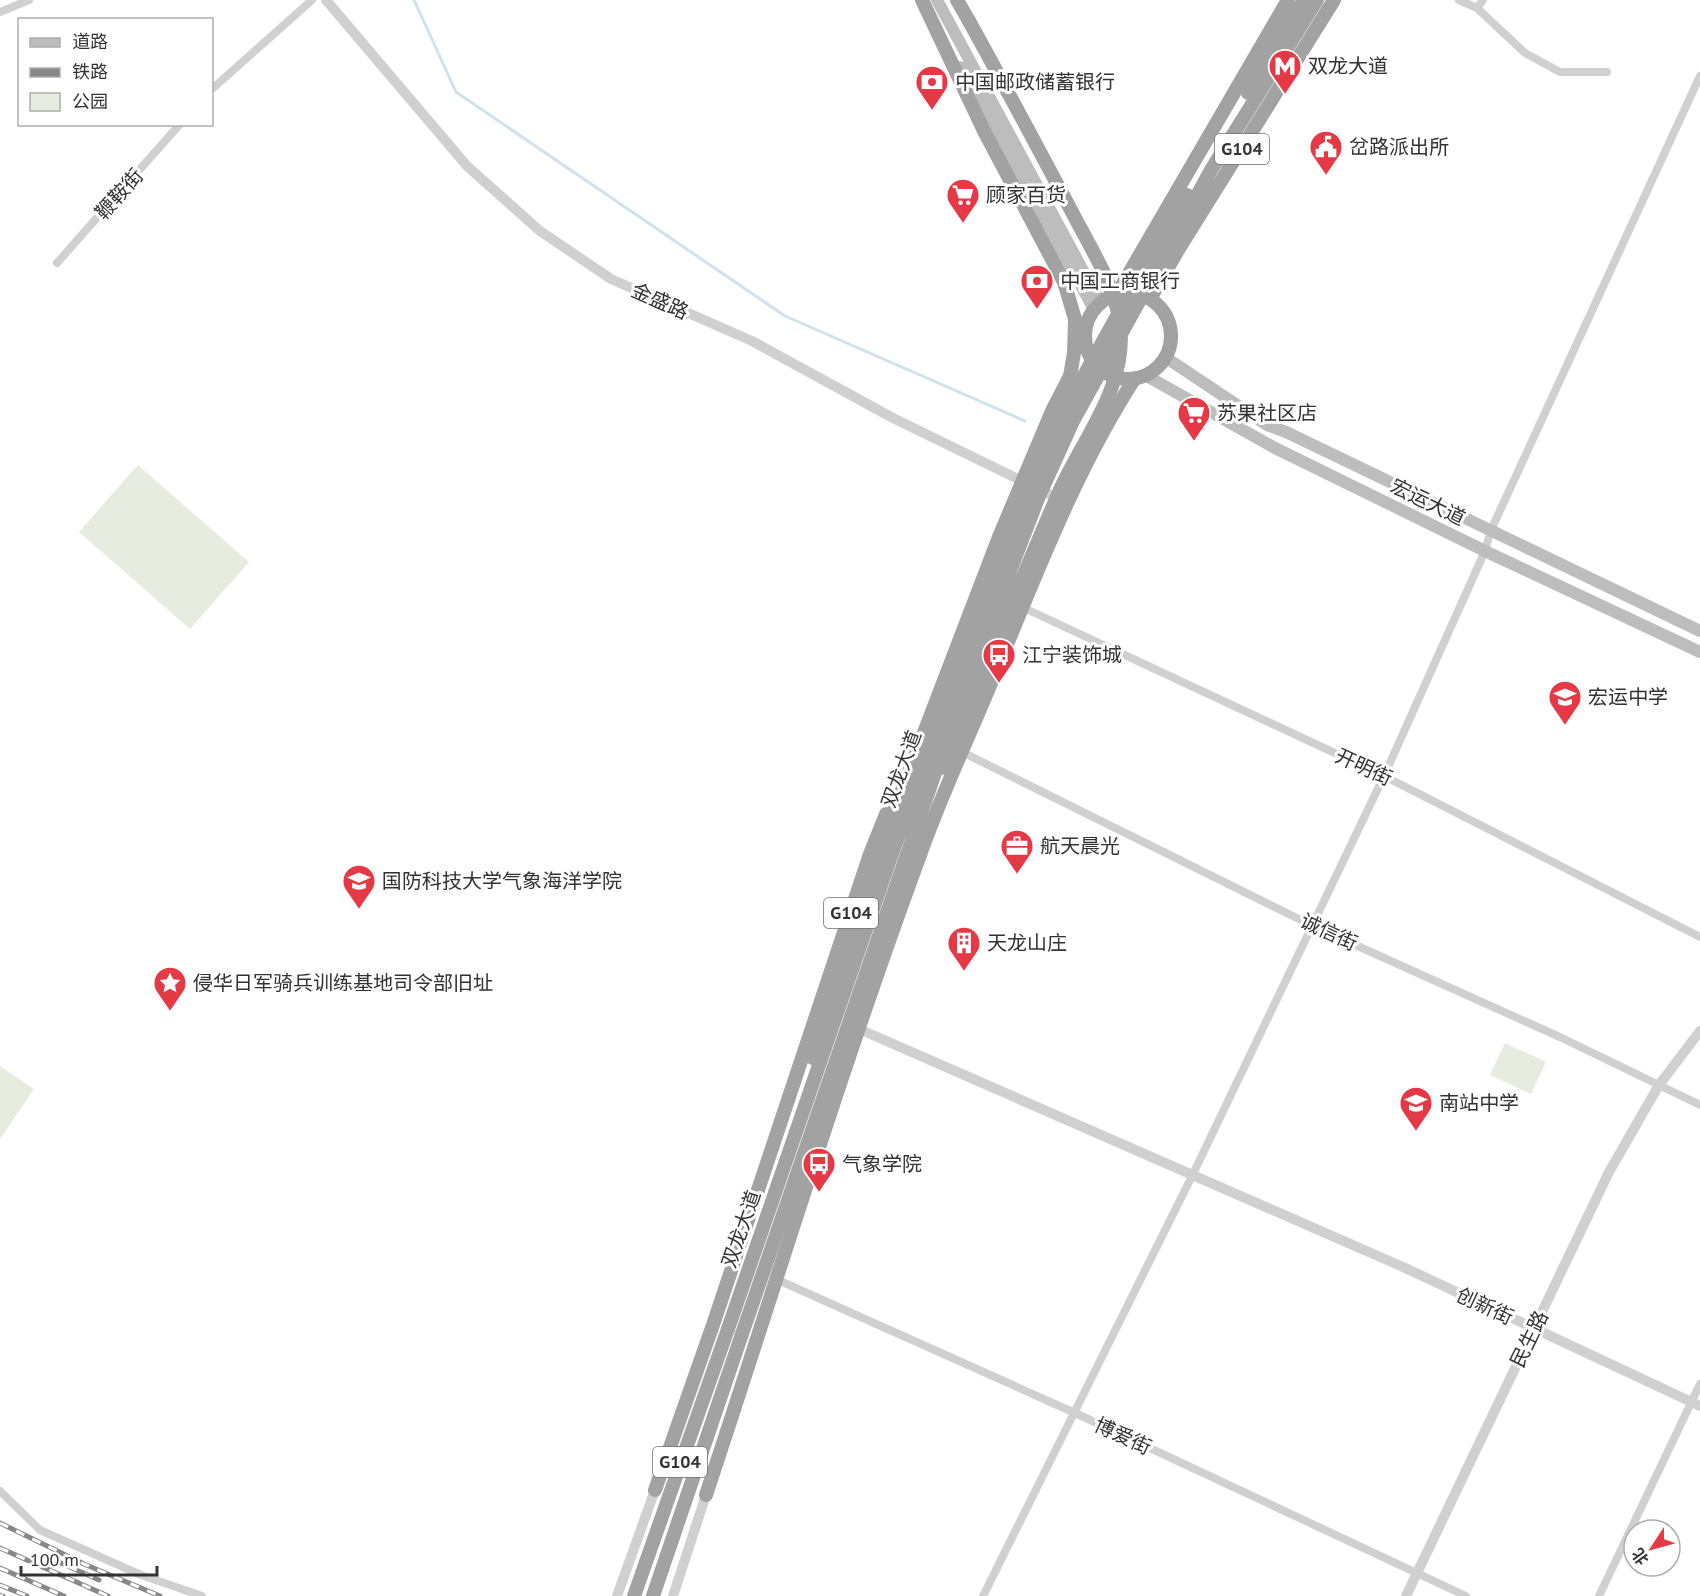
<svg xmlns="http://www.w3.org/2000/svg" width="1700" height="1596" viewBox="0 0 1700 1596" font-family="'PT Sans','Noto Sans SC',sans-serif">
<rect width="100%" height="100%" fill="#fff"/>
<path fill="#e6ecdf" d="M138 465 249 562 190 629 79 532Z
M1505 1043 1546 1062 1531 1094 1490 1075Z
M0 1066 34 1089 0 1139Z"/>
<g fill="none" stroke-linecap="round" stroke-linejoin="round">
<path stroke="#cfe2ee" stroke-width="3" d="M414 0 456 92 785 316 1025 421"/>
<path stroke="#d0d0d0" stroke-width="8" d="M1459 0 1477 8 1525 53 1560 72H1607
M1477 8 1483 0
M0 12 29 0
M212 89 312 0
M57 263 180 124
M1022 607 1384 776 1700 937
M962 752 1311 925 1562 1038 1700 1105
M778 1280 1075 1413 1466 1596
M0 1491 40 1530 141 1575 202 1596
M983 1596 1192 1176 1384 776 1485 551 1491 530 1700 76
M1599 1596 1700 1384"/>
<path stroke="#d0d0d0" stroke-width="10" d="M326 0 467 166 540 231 611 279 752 341 893 418 1061 500
M859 1029 1403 1267 1700 1406
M617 1596 655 1490
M673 1596 706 1495
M1406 1596 1609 1172 1659 1085 1700 1031"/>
<path stroke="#bdbdbd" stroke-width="12" d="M937 0 1100 302
M960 67 1094 309
M1165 357 1267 425 1286 432 1700 631
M1145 375 1275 448 1485 551 1700 652"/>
<path stroke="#a2a2a2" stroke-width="14" d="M922 0 984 131
M957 0 969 21
M1248 93 1304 0
M1142 271 1187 195
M1154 274 1211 170 1317 0
M1085 336a43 43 0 1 1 86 0a43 43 0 1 1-86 0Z
M1117 294 1288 0
M1150 299 1178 250 1334 0
M655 1490 714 1322 870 854 886 814
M706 1495C777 1281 842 1066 920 855 940 798 966 743 989 688 1033 583 1073 474 1135 378
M634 1596 728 1329
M653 1596 742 1334"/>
<g stroke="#888" stroke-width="5">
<path id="rail" d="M0 1523 84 1564 160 1596
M0 1548 108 1596
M52 1559 99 1580
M0 1568 64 1596
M0 1585 27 1596
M0 1595 3 1596"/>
</g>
<use href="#rail" stroke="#fff" stroke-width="3" stroke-dasharray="9" stroke-linecap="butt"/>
<path stroke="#a2a2a2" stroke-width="14" d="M945 768C983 676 1019 583 1059 492 1083 438 1128 387 1120 324 1115 285 1090 247 1072 212 1038 148 1004 84 969 21
M813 1058 822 1026 889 824 999 537 1052 411 1070 376 1074 353 1075 319 1064 282 984 131
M728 1329 895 845 1002 557 1025 498 1066 408 1142 271
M742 1334 958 706 1039 496 1073 421 1153 276"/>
</g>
<defs>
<g id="metro-pin" transform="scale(1.725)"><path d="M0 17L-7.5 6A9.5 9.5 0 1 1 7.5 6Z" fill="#e63946" stroke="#fff"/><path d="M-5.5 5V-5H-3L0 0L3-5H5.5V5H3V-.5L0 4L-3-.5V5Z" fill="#fff"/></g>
<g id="bank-pin" transform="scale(1.725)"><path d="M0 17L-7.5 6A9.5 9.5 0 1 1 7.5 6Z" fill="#e63946" stroke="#fff"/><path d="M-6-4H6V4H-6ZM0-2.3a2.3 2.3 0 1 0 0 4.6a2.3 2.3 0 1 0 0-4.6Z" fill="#fff"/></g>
<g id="civic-pin" transform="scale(1.725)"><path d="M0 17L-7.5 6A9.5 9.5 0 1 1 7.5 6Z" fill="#e63946" stroke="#fff"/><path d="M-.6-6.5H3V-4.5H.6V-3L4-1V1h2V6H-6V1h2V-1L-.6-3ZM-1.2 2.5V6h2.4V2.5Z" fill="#fff"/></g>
<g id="supermarket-pin" transform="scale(1.725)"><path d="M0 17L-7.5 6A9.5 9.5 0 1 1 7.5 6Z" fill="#e63946" stroke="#fff"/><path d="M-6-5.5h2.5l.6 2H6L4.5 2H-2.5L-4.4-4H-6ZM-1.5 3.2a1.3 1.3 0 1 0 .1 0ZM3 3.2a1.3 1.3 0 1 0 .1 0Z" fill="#fff"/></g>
<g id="bus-pin" transform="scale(1.725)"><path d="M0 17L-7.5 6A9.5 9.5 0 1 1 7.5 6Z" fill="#e63946" stroke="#fff"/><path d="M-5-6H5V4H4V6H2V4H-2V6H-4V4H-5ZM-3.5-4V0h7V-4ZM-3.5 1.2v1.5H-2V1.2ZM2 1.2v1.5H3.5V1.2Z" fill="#fff"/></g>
<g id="school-pin" transform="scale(1.725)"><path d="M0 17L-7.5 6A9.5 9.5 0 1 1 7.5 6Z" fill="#e63946" stroke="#fff"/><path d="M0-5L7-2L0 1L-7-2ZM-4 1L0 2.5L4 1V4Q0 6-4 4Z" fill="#fff"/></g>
<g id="office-pin" transform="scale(1.725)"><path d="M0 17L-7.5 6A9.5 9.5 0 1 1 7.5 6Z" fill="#e63946" stroke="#fff"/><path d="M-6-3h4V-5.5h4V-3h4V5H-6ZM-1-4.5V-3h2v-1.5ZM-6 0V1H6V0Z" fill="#fff"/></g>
<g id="university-pin" transform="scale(1.725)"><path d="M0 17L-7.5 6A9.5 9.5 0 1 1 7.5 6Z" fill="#e63946" stroke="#fff"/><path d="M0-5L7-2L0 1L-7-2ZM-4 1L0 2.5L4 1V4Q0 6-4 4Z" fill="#fff"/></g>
<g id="building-pin" transform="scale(1.725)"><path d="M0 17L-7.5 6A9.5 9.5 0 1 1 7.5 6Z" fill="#e63946" stroke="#fff"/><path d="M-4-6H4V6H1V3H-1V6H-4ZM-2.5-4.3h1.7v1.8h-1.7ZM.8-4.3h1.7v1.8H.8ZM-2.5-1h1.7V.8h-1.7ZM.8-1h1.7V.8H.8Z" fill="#fff"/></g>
<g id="sight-pin" transform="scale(1.725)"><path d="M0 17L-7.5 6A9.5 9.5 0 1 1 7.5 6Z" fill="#e63946" stroke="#fff"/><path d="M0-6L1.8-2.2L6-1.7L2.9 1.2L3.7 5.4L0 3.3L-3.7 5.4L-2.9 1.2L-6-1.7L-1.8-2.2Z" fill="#fff"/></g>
</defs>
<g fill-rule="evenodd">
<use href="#metro-pin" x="1285" y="66"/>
<use href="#bank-pin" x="932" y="82"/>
<use href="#civic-pin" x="1326" y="147"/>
<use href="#supermarket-pin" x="963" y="195"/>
<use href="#bank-pin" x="1037" y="281"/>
<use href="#supermarket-pin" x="1194" y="413"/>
<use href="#bus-pin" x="999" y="655"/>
<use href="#school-pin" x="1565" y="697"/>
<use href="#office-pin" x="1017" y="846"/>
<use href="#university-pin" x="359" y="881"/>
<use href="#building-pin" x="964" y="943"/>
<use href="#sight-pin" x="170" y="983"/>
<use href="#school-pin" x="1416" y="1103"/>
<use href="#bus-pin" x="819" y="1164"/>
</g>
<g text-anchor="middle" stroke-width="6" stroke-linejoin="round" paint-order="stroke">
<g fill="#fff" stroke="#707070" stroke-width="1.5">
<rect x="1215" y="134" width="54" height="30" rx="4.5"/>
<rect x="824" y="898" width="54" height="30" rx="4.5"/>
<rect x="653" y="1447" width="54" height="30" rx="4.5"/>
</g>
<g font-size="18" font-weight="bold" fill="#333">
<text x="1242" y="155">G104</text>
<text x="851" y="919">G104</text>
<text x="680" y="1468">G104</text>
</g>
<g font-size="20" fill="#333" stroke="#fff" text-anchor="start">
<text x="1308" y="73">双龙大道</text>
<text x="955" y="89">中国邮政储蓄银行</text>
<text x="1349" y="154">岔路派出所</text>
<text x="986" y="202">顾家百货</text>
<text x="1060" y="288">中国工商银行</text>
<text x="1217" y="420">苏果社区店</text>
<text x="1022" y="662">江宁装饰城</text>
<text x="1588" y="704">宏运中学</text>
<text x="1040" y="853">航天晨光</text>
<text x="382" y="888">国防科技大学气象海洋学院</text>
<text x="987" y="950">天龙山庄</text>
<text x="193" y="990">侵华日军骑兵训练基地司令部旧址</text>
<text x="1439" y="1110">南站中学</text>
<text x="842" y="1171">气象学院</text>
</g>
<g font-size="20" fill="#333" stroke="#fff">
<text transform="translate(119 194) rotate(-48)" y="7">鞭鞍街</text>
<text transform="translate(660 301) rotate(24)" y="7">金盛路</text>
<text transform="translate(1428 502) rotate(26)" y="7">宏运大道</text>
<text transform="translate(1364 767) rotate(25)" y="7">开明街</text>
<text transform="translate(901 769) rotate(-70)" y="7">双龙大道</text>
<text transform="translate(1329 932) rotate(25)" y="7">诚信街</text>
<text transform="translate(741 1229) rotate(-71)" y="7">双龙大道</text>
<text transform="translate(1485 1306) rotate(25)" y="7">创新街</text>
<text transform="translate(1529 1339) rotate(-64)" y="7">民生路</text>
<text transform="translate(1123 1436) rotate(25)" y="7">博爱街</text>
</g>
</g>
<rect x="18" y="18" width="195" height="108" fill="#ffffff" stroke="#adadad" stroke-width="1.5"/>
<rect x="30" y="38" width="30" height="9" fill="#bdbdbd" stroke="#adadad" stroke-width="1.5"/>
<text x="72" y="48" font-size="18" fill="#333333">道路</text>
<rect x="30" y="68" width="30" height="9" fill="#888888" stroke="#adadad" stroke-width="1.5"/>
<text x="72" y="78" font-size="18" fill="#333333">铁路</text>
<rect x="30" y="93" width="30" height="18" fill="#e6ecdf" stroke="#adadad" stroke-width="1.5"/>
<text x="72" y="108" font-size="18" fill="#333333">公园</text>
<g transform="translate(1652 1548) rotate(234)"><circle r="28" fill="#ffffff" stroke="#adadad" stroke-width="1.5"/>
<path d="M0-4.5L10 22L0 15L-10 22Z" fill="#e63946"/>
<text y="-9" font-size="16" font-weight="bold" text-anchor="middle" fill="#333333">北</text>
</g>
<path d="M21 1566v9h136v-9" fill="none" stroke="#333333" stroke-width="3"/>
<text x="30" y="1566" font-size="18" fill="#333333" stroke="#ffffff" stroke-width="4.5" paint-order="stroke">100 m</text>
</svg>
